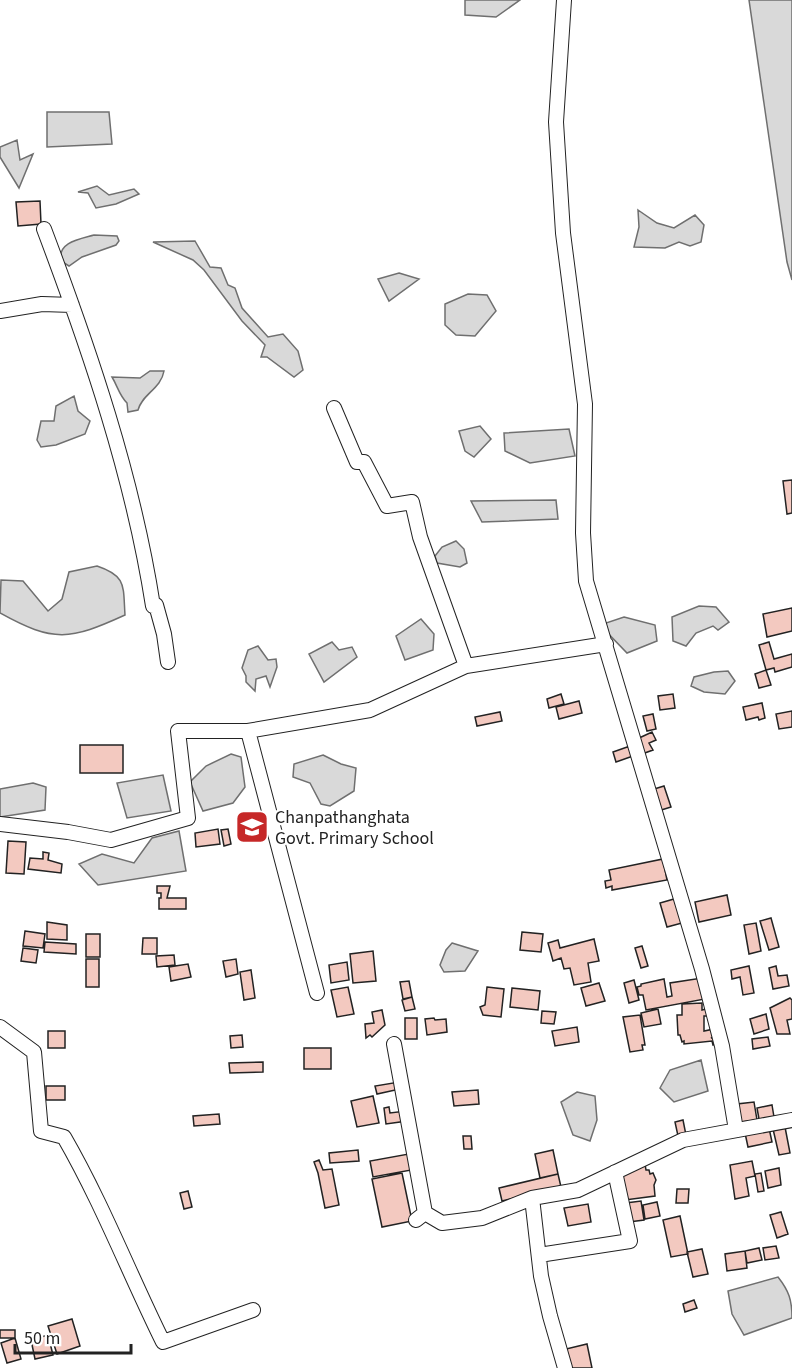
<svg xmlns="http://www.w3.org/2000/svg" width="792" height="1368" viewBox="0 0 792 1368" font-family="'Source Sans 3',sans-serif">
<rect width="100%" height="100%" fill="#fff"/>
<path fill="#d9d9d9" stroke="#6f6f6f" stroke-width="1.5" d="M465 0H520L496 17 465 15Z
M749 0H792V280L787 262Z
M47 112H109L112 144 47 147Z
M17 140 20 160 33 154 19 188 0 157V147Z
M97 186 109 195 134 189 139 194 116 204 96 208 88 193 78 192Z
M638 210 657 223 674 228 695 215 704 225 701 242 690 246 679 242 665 248 634 247 639 227Z
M94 235 117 236 119 241 116 245 82 257 69 266 61 261C57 242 80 239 94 235Z
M195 241 210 267 221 268 228 285 235 288 242 308 268 337 283 334 298 351 303 370 294 377 267 357H261L265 345 242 321 204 270 193 260 153 242Z
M399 273 419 279 389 301 378 279Z
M468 294 487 295 496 311 475 336 456 335 445 325V304Z
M150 371H164C161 389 142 394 138 410L128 412 127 403C119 395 118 387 112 377L140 378Z
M74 396 78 411 90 421 85 434 56 445 41 447 37 440 41 421H54L56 406Z
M480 426 491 439 474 457 465 451 459 431Z
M569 429 575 456 530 463 505 451 504 433Z
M556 500 558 519 482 522 471 501Z
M456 541 464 549 467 563 460 567 437 563 435 556 442 547Z
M97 566C127 576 123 586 125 615 70 640 54 643 0 613L1 580 23 581 48 611 62 599 69 572Z
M699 606 716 607 729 622 718 630 713 626 696 633 686 646 673 641 672 617Z
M624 617 655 625 657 641 627 653 600 625Z
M421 619 434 634 433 650 405 660 396 636Z
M332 642 339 650 352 647 357 657 324 682 309 654Z
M258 646 268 660 276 659 277 667 270 687 266 676 256 679 255 691 246 682V676L242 668 248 650Z
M728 671 735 681 725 694 704 692 691 686 694 677 714 672Z
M231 754 241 757 245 787 233 803 203 811 190 782 206 766Z
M323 755 341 764 356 768 354 791 330 806 321 804 310 783 293 777 294 764Z
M163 775 171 811 127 818 117 783Z
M33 783 46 787 45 810 0 817V789Z
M179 831 186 871 98 885 79 864 102 854 134 863 152 838Z
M452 943 478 951 465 971 444 972 440 965 446 950Z
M701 1060 708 1091 674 1102 660 1088 670 1070Z
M577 1092 595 1096 597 1120 590 1141 573 1135 561 1102Z
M778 1277C789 1291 792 1300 792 1318L744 1335 732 1314 728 1291Z"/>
<path fill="#f3c9c0" stroke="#222" stroke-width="1.5" d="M40 201 41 224 18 226 16 202Z
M792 480V513L787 514 783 481Z
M792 608V631L767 637 763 614Z
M769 642 774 659 792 654V667L775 672 774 668 766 670 759 645Z
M766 670 771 685 759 688 755 674Z
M561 694 564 704 549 708 547 699Z
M673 694 675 708 660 710 658 696Z
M579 701 582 713 559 719 556 707Z
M762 703 765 718 759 720 758 717 746 720 743 707Z
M792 711V727L779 729 776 714Z
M500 712 502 721 477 726 475 717Z
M653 714 656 729 647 731 643 716Z
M652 732 656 740 649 743 653 750 642 754 637 739Z
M80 745H123V773H80Z
M630 746 633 756 616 762 613 752Z
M664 786 671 807 658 811 651 790Z
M218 829 220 844 196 847 195 833Z
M228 829 231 844 224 846 221 830Z
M8 841 26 842 24 874 6 873Z
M43 852 49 853 48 860 62 864 61 873 28 869 30 858 43 859Z
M663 859 667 880 612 890V886L606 888 605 881 611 880 609 870Z
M157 886H170L167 898H186V909H159V898H161V893H157Z
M727 895 731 915 699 922 695 902Z
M674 899 682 923 667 927 660 903Z
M771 918 779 947 769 950 760 921Z
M47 922 67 925V940L47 939Z
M756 923 761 951 749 954 744 925Z
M25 931 45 934 43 948 23 946Z
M522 932 543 934 541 952 520 950Z
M86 934H100V957H86Z
M143 938H157V954H142Z
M594 939 599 961 588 963 591 982 574 985 570 968 564 969 561 958 553 961 548 943 558 940 560 948Z
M45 942 76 944V954L44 952Z
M642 946 648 966 641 968 635 948Z
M23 948 38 950 36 963 21 961Z
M373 951 376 981 353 983 350 954Z
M174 955 175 965 157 967 156 956Z
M86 959H99V987H86Z
M236 959 238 974 226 977 223 961Z
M347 962 349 980 331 983 329 965Z
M188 964 191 977 171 981 169 967Z
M749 966 754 993 743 995 740 977 732 979 731 970Z
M776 966 778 976 787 975 789 986 773 989 769 968Z
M251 970 255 998 244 1000 240 972Z
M702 978 705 999 646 1010 643 995H639L637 987 641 986V984L664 979 667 997 672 996 670 983Z
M634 980 639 1000 629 1003 624 983Z
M409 981 412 997 403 999 400 982Z
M599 983 605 1001 586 1006 581 988Z
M348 987 354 1014 337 1017 331 990Z
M487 987 504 989 501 1017 483 1015 480 1007 485 1005Z
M512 988 540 991 538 1010 510 1007Z
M412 997 415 1009 405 1011 402 1000Z
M790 998 792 1000V1019L787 1020 790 1034H777L770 1008Z
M702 1003V1010L706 1009 708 1016H704V1031L714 1029 715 1036 711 1038H718L719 1043 713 1045 712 1041 684 1044V1041L682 1042 680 1035H678L677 1015H682V1004Z
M658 1009 661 1024 644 1027 641 1013Z
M382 1010 385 1025 372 1037 370 1035 366 1038 365 1024 374 1023 372 1012Z
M542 1011 556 1012 554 1024 541 1023Z
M766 1014 769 1029 754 1034 750 1019Z
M640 1015 645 1045H642L643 1050 630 1052 623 1017Z
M405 1018H417V1039H405Z
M434 1018 435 1020 446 1019 447 1032 427 1035 425 1019Z
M577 1027 579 1042 555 1046 552 1031Z
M48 1031H65V1048H48Z
M242 1035 243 1047 231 1048 230 1036Z
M768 1037 770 1046 753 1049 752 1039Z
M304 1048H331V1069H304Z
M263 1062V1072L230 1073 229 1063Z
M399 1082 400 1089 377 1094 375 1086Z
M46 1086H65V1100H46Z
M478 1090 479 1104 454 1106 452 1092Z
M373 1096 379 1123 357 1127 351 1101Z
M754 1102 757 1120 740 1122 737 1104Z
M772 1105 774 1117 759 1119 757 1108Z
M389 1107 390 1113 406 1111 407 1121 386 1124 384 1108Z
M219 1114 220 1124 194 1126 193 1116Z
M683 1120 686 1135 678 1136 675 1122Z
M785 1127 790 1153 779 1155 773 1129Z
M769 1128 772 1142 748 1147 745 1133Z
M463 1136H471L472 1149H464Z
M358 1150 359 1161 330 1163 329 1153Z
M553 1150 558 1174 540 1178 535 1154Z
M414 1153 417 1169 373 1177 370 1161Z
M319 1160 323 1170 332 1169 339 1205 325 1208 318 1173 314 1162Z
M752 1161 755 1176 746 1178 749 1196 735 1199 730 1165Z
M645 1164 646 1170H649L650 1174 653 1173 656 1180 654 1185 655 1196 625 1200 620 1177Z
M779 1168 781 1185 768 1188 765 1171Z
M402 1173 412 1221 382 1227 372 1179Z
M761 1173 764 1191 758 1192 755 1174Z
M558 1174 561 1187 502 1201 499 1188Z
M677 1189H689L688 1203H676Z
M188 1191 192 1207 184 1209 180 1193Z
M641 1201 644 1220 629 1222 626 1203Z
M657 1202 660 1216 645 1219 643 1205Z
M588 1204 591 1222 568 1226 564 1208Z
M781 1212 788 1234 777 1238 770 1215Z
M680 1216 688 1254 671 1257 663 1220Z
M776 1246 779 1258 765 1260 763 1248Z
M759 1248 762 1260 747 1263 745 1251Z
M702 1249 708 1274 693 1277 687 1252Z
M745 1251 747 1268 727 1271 725 1254Z
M694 1300 697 1308 685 1312 683 1304Z
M72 1319 80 1346 57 1354 48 1326Z
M0 1330H15V1338H0Z
M48 1335 53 1355 35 1359 31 1340Z
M15 1338 21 1359 7 1363 1 1343Z
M587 1344 592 1368H570L566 1349Z"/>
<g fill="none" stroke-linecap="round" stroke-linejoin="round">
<g stroke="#222" stroke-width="16">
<path id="minor" d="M564 0 556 122 563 233 585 404 583 533 586 581 702 969 722 1046 736 1130
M44 229C90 351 133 477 153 606L156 605 164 634 168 662
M0 311 42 304 72 305
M334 408 357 462H364L387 506 412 502 420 537 466 666
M248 731 317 993
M0 824 68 832 111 840 188 818 178 731H248L370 710 466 666 606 644
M0 1027 34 1052 41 1131 64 1137C102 1203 129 1273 163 1342L253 1310
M394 1044 425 1213
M532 1198 541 1276 550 1316 565 1368
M416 1220 425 1213 442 1223 482 1218 532 1198 578 1190 683 1140 792 1120
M539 1255 630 1241 615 1172"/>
</g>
<use href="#minor" stroke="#fff" stroke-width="14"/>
</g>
<defs>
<g id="school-square" transform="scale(1.725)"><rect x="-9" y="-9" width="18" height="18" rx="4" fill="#c62828" stroke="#fff"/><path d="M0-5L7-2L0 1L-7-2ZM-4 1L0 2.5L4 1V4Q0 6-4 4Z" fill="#fff"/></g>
</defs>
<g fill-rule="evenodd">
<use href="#school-square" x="252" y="827"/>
</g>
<g text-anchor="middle" stroke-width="4.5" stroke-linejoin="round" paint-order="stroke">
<g font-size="18" fill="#222" stroke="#fff" text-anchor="start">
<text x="275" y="823">Chanpathanghata<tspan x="275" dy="21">Govt. Primary School</tspan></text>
</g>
</g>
<path d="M15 1344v9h116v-9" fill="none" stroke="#222222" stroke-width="3"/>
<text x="24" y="1344" font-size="18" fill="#222222" stroke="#ffffff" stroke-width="4.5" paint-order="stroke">50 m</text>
</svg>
